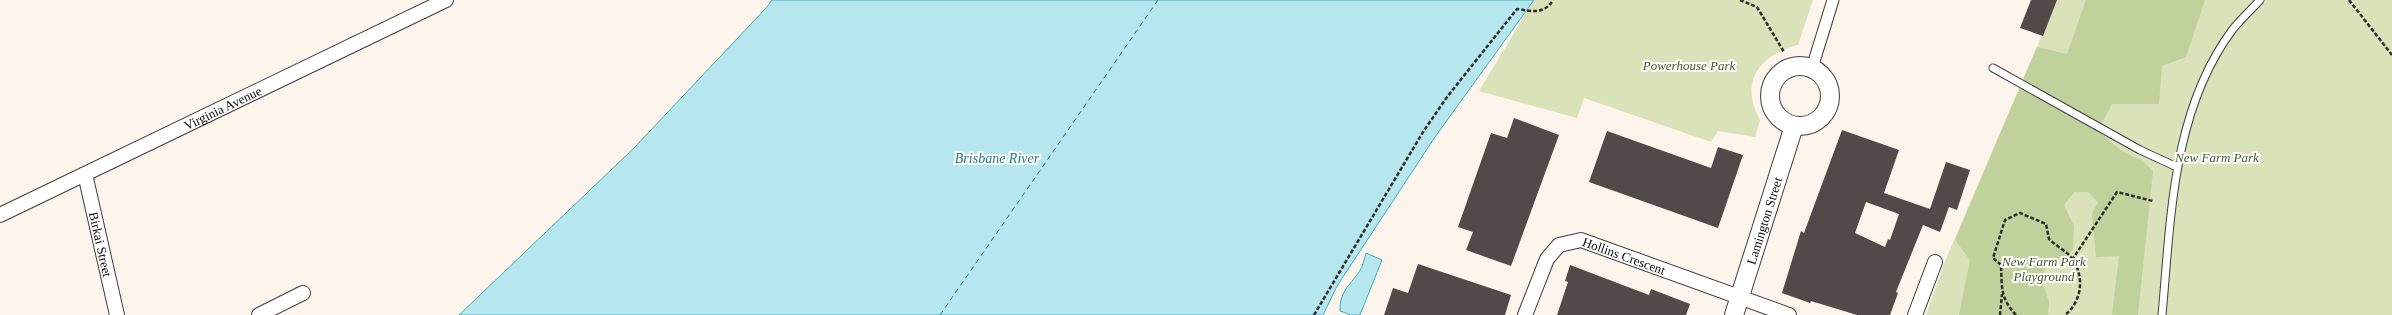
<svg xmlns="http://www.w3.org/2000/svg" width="2392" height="315" viewBox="0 0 2392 315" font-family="'Times New Roman',serif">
<rect width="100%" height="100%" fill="#fdf5eb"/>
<path fill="#d9e2b9" d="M1534 0H1813L1798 45C1759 55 1739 82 1760 120L1755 137 1718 131 1711 142 1584 98 1577 118 1479 91Z
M2057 0H2392V315H1926L1945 261Z"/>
<path fill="#c0d19b" d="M2086 0H2205L2186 57 2162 66 2159 104H2112L2098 131 2122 151 2142 161 2153 171 2138 315H2112L2119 256 2096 257 2092 214 2098 202 2088 192H2074L2064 205 2074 226 2073 250 2046 267 2041 280 2049 301 2048 315H1959L1970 260 1955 240 2037 47 2067 54Z"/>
<path fill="#b6e7ee" stroke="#46aabc" d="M772 0H1534L1435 137 1337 286 1323 315H459L633 149 767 7Z
M1366 253 1382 260 1360 315H1351L1340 311C1339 293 1349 286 1359 272 1363 267 1364 259 1366 253Z"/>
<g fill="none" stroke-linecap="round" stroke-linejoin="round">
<path stroke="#24788c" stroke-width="1" stroke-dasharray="5 4" stroke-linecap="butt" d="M940 315 1158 0"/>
</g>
<path fill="#524a49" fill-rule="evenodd" d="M2031 0H2057L2043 36 2020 28Z
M1514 118 1559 135 1511 266 1466 250 1473 232 1458 227 1491 133 1507 138Z
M1842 130 1899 150 1884 193 1930 209 1946 162 1970 170 1957 210 1949 207 1940 232 1923 225 1896 292 1898 293 1890 315H1857L1811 301 1810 303 1782 293 1801 231 1804 233ZM1866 202 1899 214 1890 240 1888 239 1885 247 1855 233Z
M1607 131 1711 168 1718 147 1743 155 1718 228 1589 182Z
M1418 264 1511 295 1505 315H1384L1393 288 1408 293Z
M1570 265 1649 295 1651 289 1690 304 1686 315H1557L1568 282 1565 281Z"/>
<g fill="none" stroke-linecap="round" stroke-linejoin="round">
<g stroke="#3e3e3e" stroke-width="9">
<path id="service" d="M1993 68 2140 150 2177 167
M2162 315C2171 218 2172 110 2233 29 2241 19 2251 10 2260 0"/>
</g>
<g stroke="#3e3e3e" stroke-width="13">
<path id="pedestrian" d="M1812 68 1833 0"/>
</g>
<g stroke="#3e3e3e" stroke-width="16">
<g id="minor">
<path id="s1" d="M85 174 117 315"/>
<path id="s2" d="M0 215 446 0"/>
<path d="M259 315 303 293"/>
<path id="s3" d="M1525 315 1547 259 1559 245 1581 240 1789 315"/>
<path d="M1915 315 1935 262"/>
</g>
</g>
<g stroke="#3e3e3e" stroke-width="20">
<g id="tertiary">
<circle cx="1800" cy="96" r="30"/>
<path id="s4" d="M1734 315 1794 126"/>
</g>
</g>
<path stroke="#2d2d2d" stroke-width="2.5" stroke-dasharray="4 2" stroke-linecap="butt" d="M1740 0 1757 7 1784 52
M2349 0 2392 55
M2072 260 2117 192 2153 201
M1314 315 1423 132 1447 97 1517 9C1532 11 1544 15 1553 0
M2000 315 2002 294
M2016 315C2000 298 2002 287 2001 265L1993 258 2005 220 2020 213 2046 224 2049 239C2054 244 2062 249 2068 254 2085 271 2084 300 2065 315"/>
<use href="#service" stroke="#fff" stroke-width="7"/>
<use href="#pedestrian" stroke="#fff" stroke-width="11"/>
<use href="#minor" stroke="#fff" stroke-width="14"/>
<use href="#tertiary" stroke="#fff" stroke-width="18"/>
</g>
<g text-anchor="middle" stroke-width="4" stroke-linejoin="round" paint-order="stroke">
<g font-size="13" font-style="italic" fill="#3c5a24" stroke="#fff">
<text x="1689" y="70">Powerhouse Park</text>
<text x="2217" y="162">New Farm Park</text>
<text x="2044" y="266">New Farm Park<tspan x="2044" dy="15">Playground</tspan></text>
</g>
<g font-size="13" fill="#0b0b0b" stroke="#fff">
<text dy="5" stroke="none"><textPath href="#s2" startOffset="247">Virginia Avenue</textPath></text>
<text dy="5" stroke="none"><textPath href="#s4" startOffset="99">Lamington Street</textPath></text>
<text dy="5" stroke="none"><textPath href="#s1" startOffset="72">Birkai Street</textPath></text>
<text dy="5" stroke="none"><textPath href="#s3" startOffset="147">Hollins Crescent</textPath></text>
</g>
<g font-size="14" font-style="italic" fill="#24788c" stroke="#fff">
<text x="997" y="163">Brisbane River</text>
</g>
</g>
</svg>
